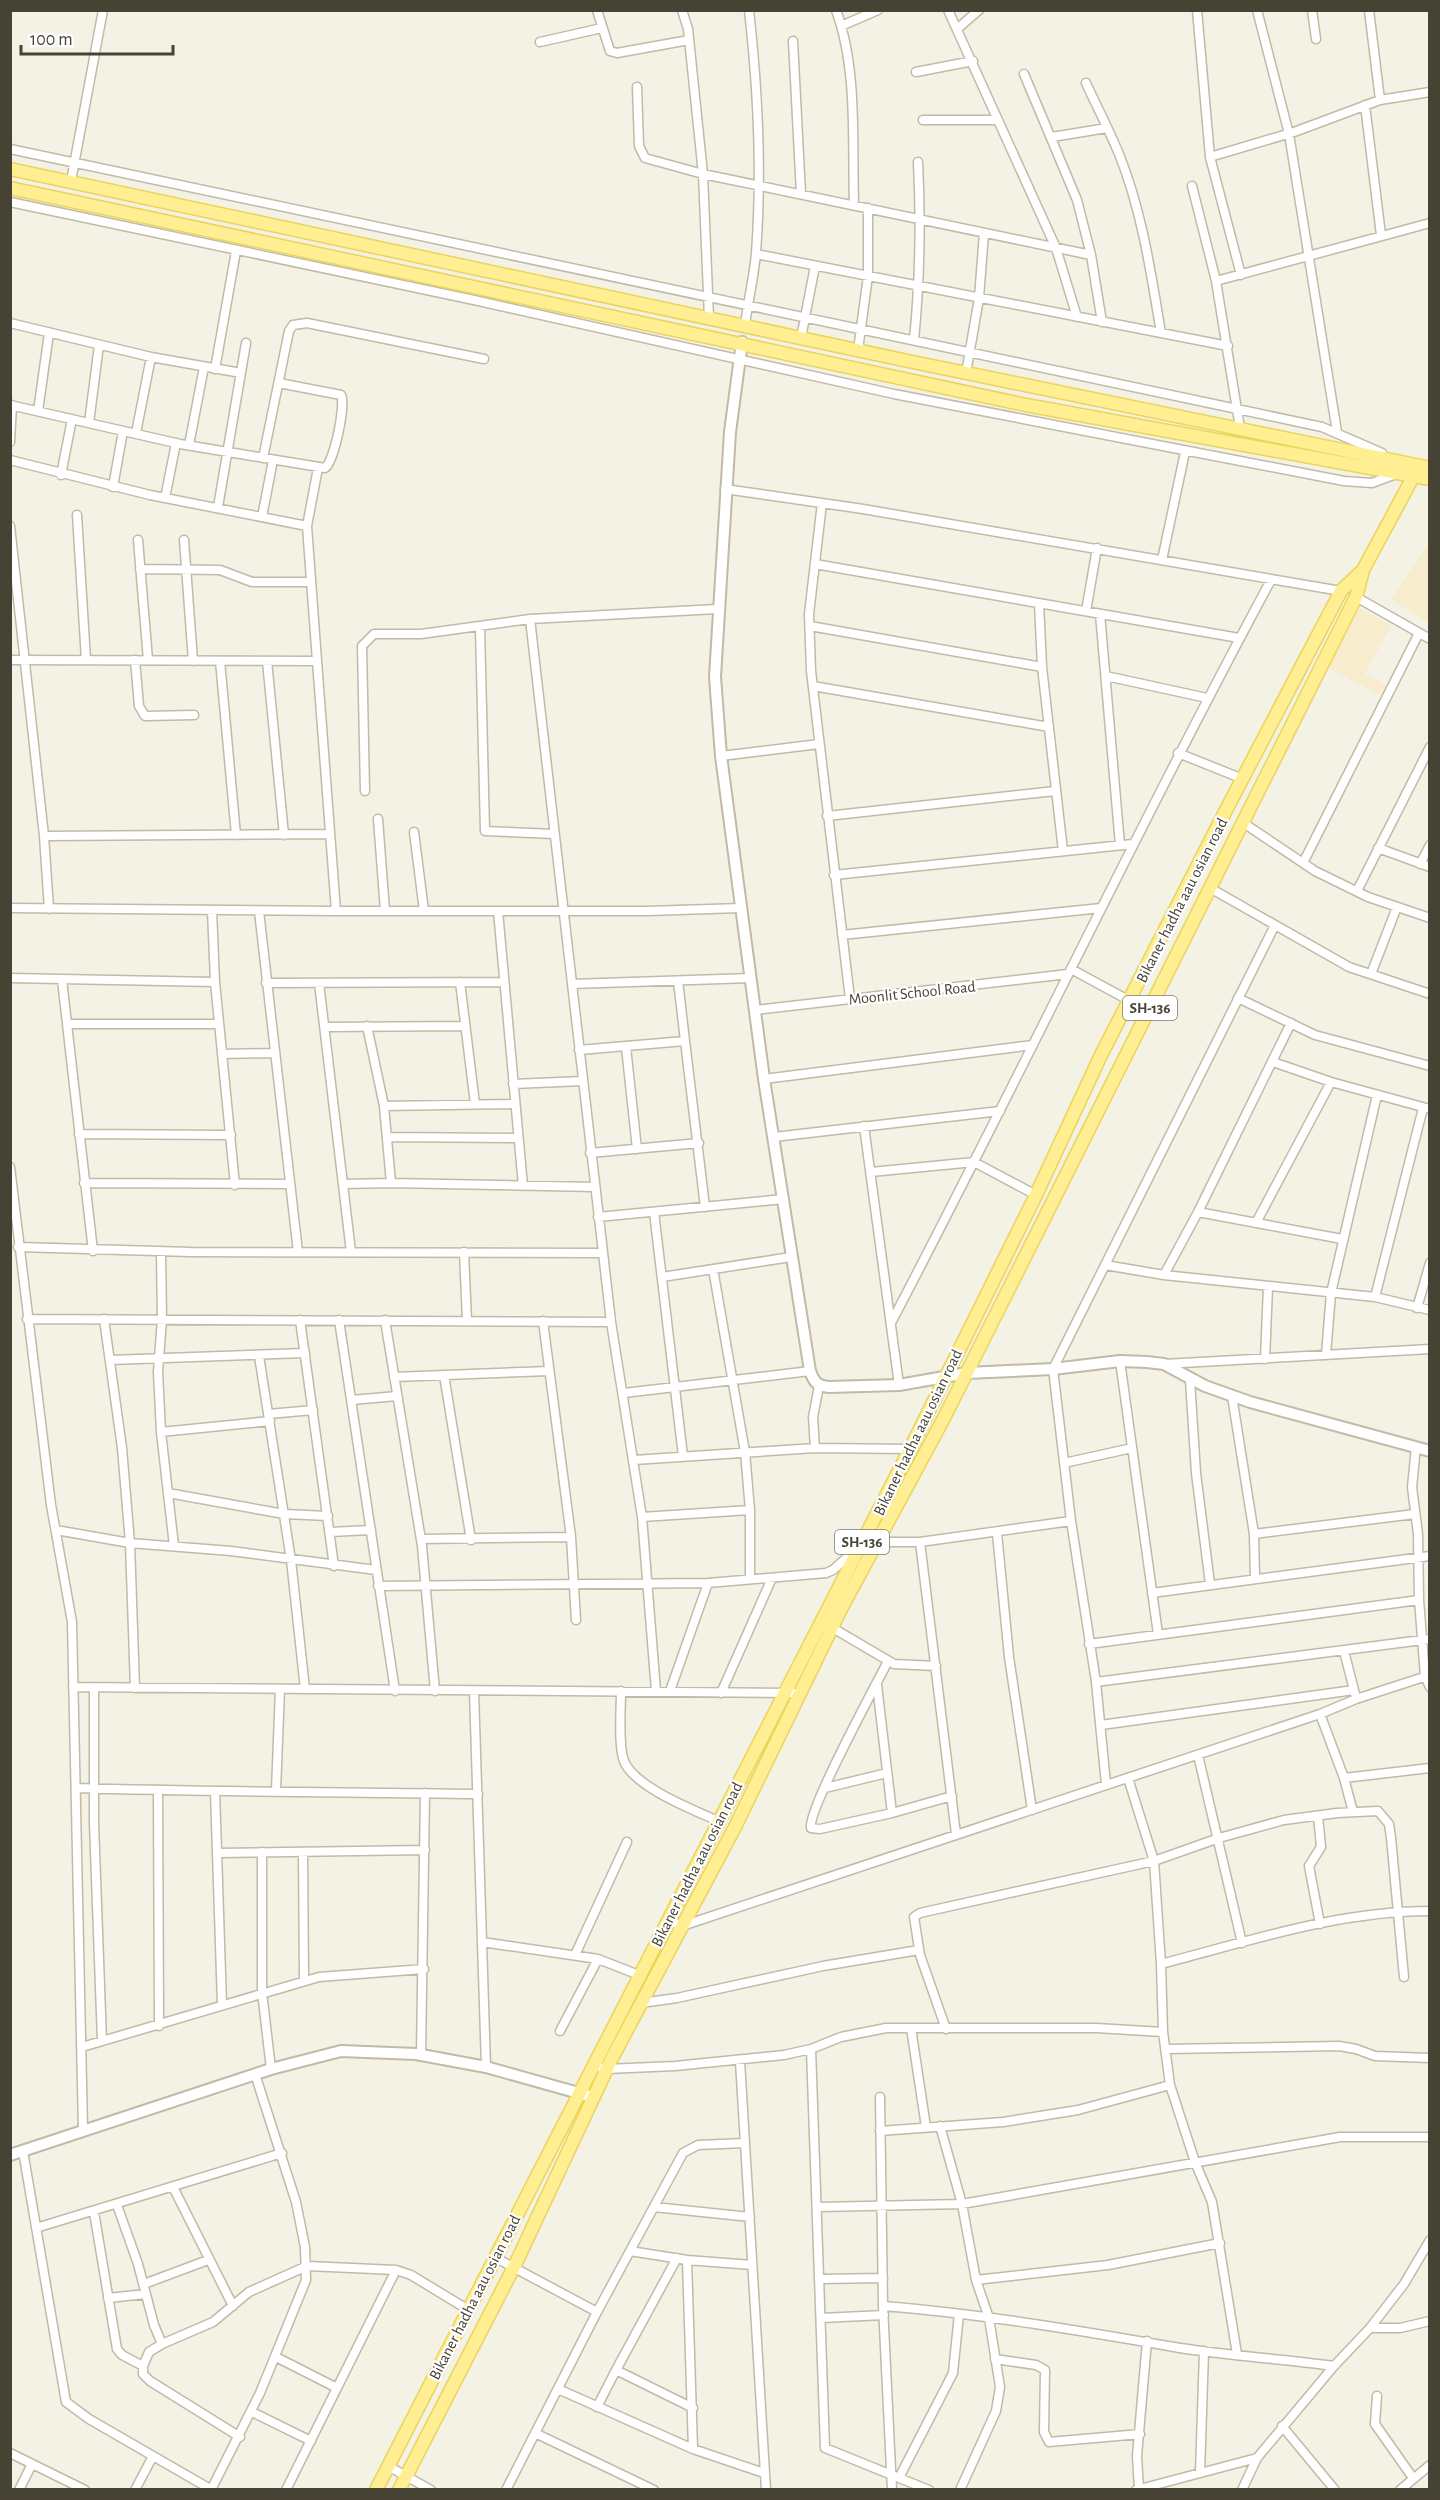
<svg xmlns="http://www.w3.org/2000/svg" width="1440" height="2500" viewBox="0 0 1440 2500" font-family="'Alegreya Sans',sans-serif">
<rect width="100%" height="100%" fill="#f4f1e5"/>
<path fill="#f7ecce" d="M1429 543V624L1391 599Z
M1357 607 1391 625 1365 674 1391 688 1378 694 1326 667Z"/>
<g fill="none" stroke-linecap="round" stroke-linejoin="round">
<g stroke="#c0baa7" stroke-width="11">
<path id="minor" d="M597 10 610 51 617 53 689 40
M682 10 688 29 703 174 709 318
M836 10C858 70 852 142 854 205
M948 10 1056 248 1077 317
M1197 10 1210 157
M1257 10 1289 134 1337 432
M1312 10 1316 39
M1369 10 1380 100
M841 26 878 10
M957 29 979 10
M793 41 801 194
M540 42 602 28
M916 72 973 61
M1024 74 1077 200 1091 255 1102 322
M1086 83C1097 107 1109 130 1119 154 1142 211 1151 273 1161 333
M637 87 639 146 645 158 703 174 1091 255
M1365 105 1381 235
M923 120H998
M1052 137 1107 128
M10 149 1322 427 1382 453
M71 181 103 10
M1192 186 1216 281
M10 202 474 300 894 394 1344 481 1372 483 1396 474
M756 254 1228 346
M1241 275 1210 157 1294 132 1380 100 1430 92
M10 323 151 357 241 373
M745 325C748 301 754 277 756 253 762 173 758 90 749 10
M801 338 815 266
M914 340C920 280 921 222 918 162
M858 350 868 276V208
M215 369 236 251
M966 373 979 298 984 233
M10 405 180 444 325 468C334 462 346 405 341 395L279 383
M38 411 49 333
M89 423 99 345
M1240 428 1216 281 1430 223
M136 433 151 357
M10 442 12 405
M189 445 204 367
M263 458 289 331 293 325 307 323 484 359
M10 460 150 495 307 526
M61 475 72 419
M113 487 123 431
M725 489 863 509 1341 591
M165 498 176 443
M822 503 809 614 811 671 850 999
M218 507 246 343
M77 515 86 660
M262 517 273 460
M10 526 44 836 49 909
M138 540 148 660
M184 540 193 661
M1162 560 1185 452
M815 564 1239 638
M140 569 220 570 252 582H311
M1356 597 1430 639
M1039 603 1042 667 1063 851
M1086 611 1097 548
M1100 614 1120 845
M530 619 611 1322 642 1517 656 1691
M810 626 1042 667
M480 628 485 831 554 834
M10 660 317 661 336 911
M135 660 139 706 145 716 194 715
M220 661 236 835
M267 661 284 835
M317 661 307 526 318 468
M1106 676 1207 698
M813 686 1049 727
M1178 753 1243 779
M721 756 819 744
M365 791 362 646 374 634H421L530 619 717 609
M827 816 1055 791
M378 819 385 911
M1242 822 1315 871 1368 897 1430 918
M414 832 424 911
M44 836 330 834
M1378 848 1430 867
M1303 863 1419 633
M1420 864 1430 845
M834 875 1133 844
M1210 888 1349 967 1430 994
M1357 891 1430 747
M10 908 336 911H647L741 908
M212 910 215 982 235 1185
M259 911 298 1252
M498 911 523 1186
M842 935 1101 908
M1071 969 1130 1001
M1371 974 1397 907
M10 978 215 982
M62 980 93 1251
M678 981 685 1041
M460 982 475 1104
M266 983 504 982
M319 983 351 1252
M572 984 751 978
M1238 998 1315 1035 1430 1066
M756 1010 1068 974
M67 1024H219
M367 1026 384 1106 391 1183
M325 1027 465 1026
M626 1047 637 1149
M579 1050 685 1041 705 1207
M222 1054 274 1053
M1273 1062 1331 1082 1430 1109
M764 1079 1033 1045
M513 1084 583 1081
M384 1106 515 1104
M864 1126 899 1385
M79 1134 231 1135
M387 1137 518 1138
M774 1137 1000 1111
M590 1153 699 1143
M10 1167 51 1505 72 1622 83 2130
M871 1172 974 1162 1036 1195
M84 1183 290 1184
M343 1184 391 1183 595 1187
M654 1212 683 1456
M1198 1212 1342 1239
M598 1217 784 1199
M1257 1221 1331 1082
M18 1247 191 1252 603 1253
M161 1252 162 1319 158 1372 161 1432 174 1546
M464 1252 467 1321
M1105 1265 1164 1275 1375 1297 1430 1310
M713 1269 745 1452 750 1510V1579
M1164 1275 1198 1212 1291 1023
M662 1277 791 1257
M1375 1297 1423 1108
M1417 1308 1430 1263
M27 1319 611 1322
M104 1319 122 1448 130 1543 135 1688
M300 1320 334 1566
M339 1320 395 1691
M385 1320 422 1546 435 1691
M543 1321 571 1537 576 1620
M891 1323C1020 1077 1139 825 1271 580
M1326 1355 1331 1293 1377 1095
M259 1356 291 1560 305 1689
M1265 1359 1268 1287
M110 1360 305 1353
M1120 1361 1158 1634
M1164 1364 1430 1349
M444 1375 471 1540
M394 1377 549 1371
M1190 1380 1196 1473 1210 1584
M624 1393 810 1371
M1232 1396 1254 1534 1255 1578
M352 1400 397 1396
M269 1414 313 1410
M161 1432 270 1421
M1416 1447 1412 1487 1418 1534 1419 1600 1425 1676 1430 1687
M815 1448 813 1417 819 1386
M634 1460 815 1448 910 1449
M1064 1463 1132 1448
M168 1493 284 1514 328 1516
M642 1517 750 1510
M56 1530 130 1543 231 1551 376 1570
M330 1532 371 1530
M997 1533 1009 1657 1032 1810
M1254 1534 1415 1514
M421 1539 571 1537
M877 1542H920L1071 1521
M920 1542 956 1834
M378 1586 708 1583 826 1573 833 1570 857 1548
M1152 1593 1430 1556
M831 1627 894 1664 936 1666
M1089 1644 1419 1600
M1344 1651 1355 1694
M888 1661C876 1685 807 1811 811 1828L820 1829 892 1813 952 1796
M1096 1682 1430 1639
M877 1685 892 1813
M73 1687 798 1693
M94 1687V1823L102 2041
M474 1691 486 2067
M621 1691C621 1710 618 1745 624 1761 634 1787 694 1810 718 1821
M670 1691 708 1583
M721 1693 772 1578
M1320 1714 1344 1778 1353 1812
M1101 1725 1354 1690
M1198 1755 1242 1943
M1128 1778 1154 1861 1161 1964 1163 2032 1170 2085 1195 2162 1212 2202 1237 2354
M1344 1778 1430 1768
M1106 1784 1096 1682 1071 1521 1053 1369 1274 927
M76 1788C210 1792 344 1792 478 1794
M825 1788 887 1773
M215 1791 222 2005
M276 1791 280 1689
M158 1792 159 2026
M1318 1816 1321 1847 1309 1866 1320 1924
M262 1852V1992L271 2069
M303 1852 304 1981
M217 1853 425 1850
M667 1920 682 1926 1320 1714 1356 1699 1430 1675
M482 1942 598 1959 639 1975
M575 1955 627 1842
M1161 1964C1249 1941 1338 1911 1430 1911
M641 2003 677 1998 823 1966 919 1950
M911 2028 926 2127
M946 2029 920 1955 914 1917 920 1913 1154 1861 1219 1838 1284 1820 1337 1813 1378 1811 1389 1824 1391 1838 1404 1977
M560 2031 598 1959
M82 2047 319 1977 424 1969
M811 2049 825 2448 929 2490
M1167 2049 1339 2046 1356 2049 1375 2056 1430 2058
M421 2055 425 1793
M740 2061 766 2490
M593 2065 607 2069 675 2066 784 2055 811 2049 841 2037 886 2028H1096L1163 2032
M880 2097 883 2306 892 2490
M940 2126 962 2204 976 2280 989 2318 1000 2387 996 2411 960 2490
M880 2131 1003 2122 1078 2110 1170 2085
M23 2151 66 2402 89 2419 212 2490
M173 2187 233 2306
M117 2205 138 2264 154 2325 162 2344
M654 2207 750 2217
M819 2207 962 2204 1340 2137H1430
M94 2212 117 2349 122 2355 143 2366
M36 2228 282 2153
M630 2251 687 2260 752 2265
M494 2257 597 2312
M677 2258 616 2370 693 2408
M687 2260 693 2449
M820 2279 883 2278
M976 2280 1108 2265 1220 2243
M144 2284 208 2260
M108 2298 146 2294
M883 2306C983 2314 1082 2331 1180 2348 1231 2356 1283 2359 1334 2366
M821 2318 884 2315
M1370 2328H1400L1430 2321
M276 2357 337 2388
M995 2359 1036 2365 1045 2370 1044 2432 1049 2442 1140 2434
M558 2389 693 2449 764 2473
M1377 2396 1375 2424 1413 2478
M597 2407 616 2370
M252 2412 311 2441
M1282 2426 1335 2490
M535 2433 654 2490
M240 2437 150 2381 143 2374V2366L149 2352 162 2344 213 2322 249 2292 307 2266 396 2270 411 2275 467 2309
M10 2453 85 2490
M388 2466 431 2490
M1200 2473 1204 2351
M900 2476 953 2373 959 2314
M1139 2489 1137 2456 1147 2341
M19 2490 32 2464
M135 2490 153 2456
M211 2490 260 2393 306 2280 305 2247 296 2202 255 2074
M286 2490 396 2270
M506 2490 597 2312 683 2153 698 2145 745 2143
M1136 2490 1257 2458
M1242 2490 1257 2458 1334 2366 1370 2328 1404 2284 1430 2240
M1400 2490 1430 2465"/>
</g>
<g stroke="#c0baa7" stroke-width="14">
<path id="tertiary" d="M742 342 730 432 715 677 721 756 764 1079 810 1371C814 1382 817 1386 829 1387L899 1385 967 1373 1053 1369 1120 1361 1147 1362 1164 1364 1205 1386 1250 1402 1430 1451
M10 2155 271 2069 341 2051 416 2054 486 2067 593 2097"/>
</g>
<g stroke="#ebd45b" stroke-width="15">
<path id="primary" d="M10 169 908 361 1430 468
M10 188 1026 405 1430 479
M376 2490 910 1449 1036 1195 1101 1055 1226 810 1341 591 1362 571
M399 2490 514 2267 611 2060 735 1827 841 1609 944 1418 1356 597 1363 570 1419 466"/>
</g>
<use href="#minor" stroke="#fff" stroke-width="8"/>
<use href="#tertiary" stroke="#fff" stroke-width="10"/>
<use href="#primary" stroke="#ffef92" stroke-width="12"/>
</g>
<g text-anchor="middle" stroke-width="4.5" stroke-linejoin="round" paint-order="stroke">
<g fill="#fff" stroke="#7e7b71" stroke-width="1.5">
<rect x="1123" y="996" width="54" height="24" rx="4.5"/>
<rect x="835" y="1530" width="54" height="24" rx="4.5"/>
</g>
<g font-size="15" font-weight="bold" fill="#464234">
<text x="1150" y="1013">SH-136</text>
<text x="862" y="1547">SH-136</text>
</g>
<g font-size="16" fill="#464234" stroke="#fff">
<text transform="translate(1181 900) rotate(-63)" y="6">Bikaner hadha aau osian road</text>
<text transform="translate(912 992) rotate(-6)" y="6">Moonlit School Road</text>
<text transform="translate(917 1432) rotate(-64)" y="6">Bikaner hadha aau osian road</text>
<text transform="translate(696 1864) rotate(-63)" y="6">Bikaner hadha aau osian road</text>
<text transform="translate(474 2297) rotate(-63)" y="6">Bikaner hadha aau osian road</text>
</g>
</g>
<rect width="1440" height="2500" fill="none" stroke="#464234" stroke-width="24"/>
<path d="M21 45v9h152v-9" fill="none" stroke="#464234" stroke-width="3"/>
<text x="30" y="45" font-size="18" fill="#464234" stroke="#ffffff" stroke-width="4.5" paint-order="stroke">100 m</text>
</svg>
